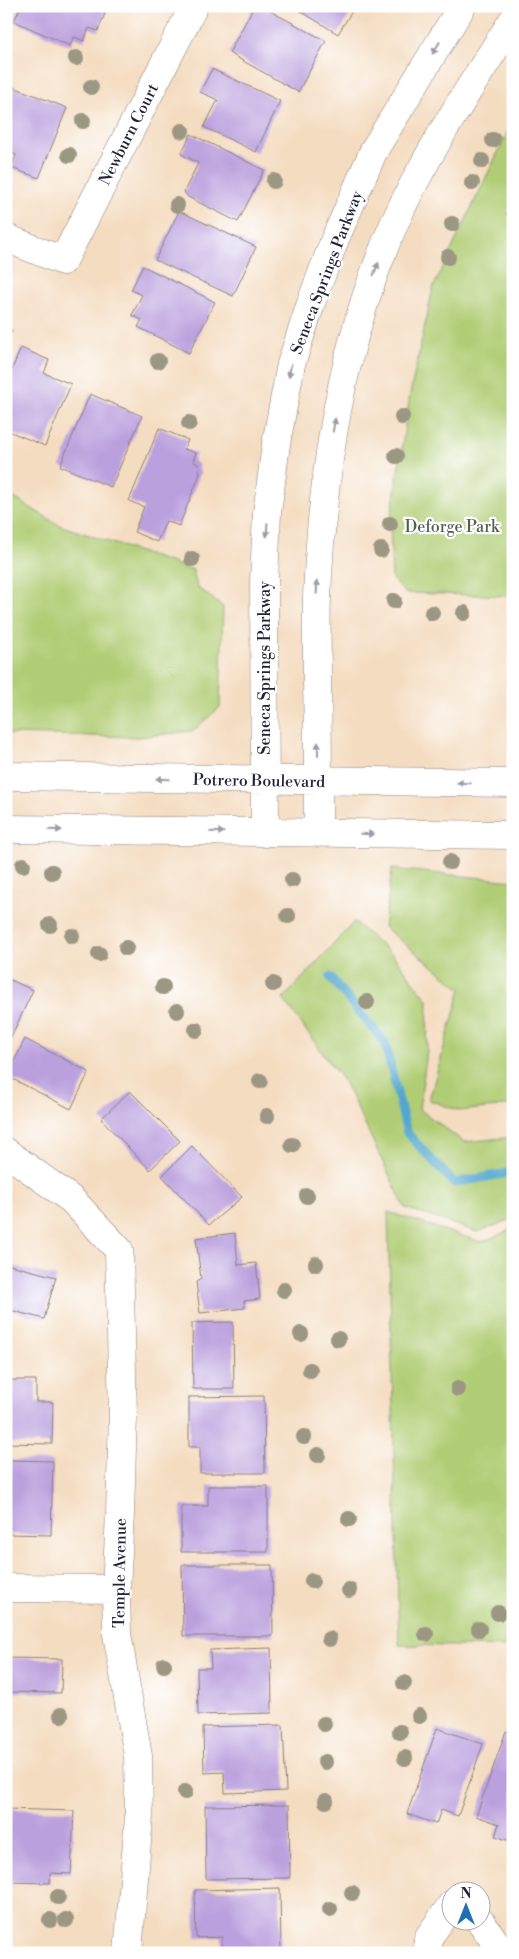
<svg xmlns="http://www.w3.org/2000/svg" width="519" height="1959" viewBox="0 0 519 1959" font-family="'Libre Bodoni',serif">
<rect width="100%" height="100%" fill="#fff"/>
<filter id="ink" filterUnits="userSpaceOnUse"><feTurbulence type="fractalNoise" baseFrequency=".02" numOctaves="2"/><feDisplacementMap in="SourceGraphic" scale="10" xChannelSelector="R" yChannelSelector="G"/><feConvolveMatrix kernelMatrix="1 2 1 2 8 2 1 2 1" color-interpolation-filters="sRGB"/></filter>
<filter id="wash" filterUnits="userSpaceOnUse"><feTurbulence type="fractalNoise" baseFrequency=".0096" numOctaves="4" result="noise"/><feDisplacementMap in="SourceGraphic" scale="20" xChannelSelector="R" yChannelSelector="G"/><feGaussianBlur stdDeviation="1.12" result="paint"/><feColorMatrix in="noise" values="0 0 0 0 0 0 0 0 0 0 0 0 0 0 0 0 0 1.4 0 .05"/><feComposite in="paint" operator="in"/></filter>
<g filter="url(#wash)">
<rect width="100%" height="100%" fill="#f4dcc0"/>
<path fill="#b0cd74" stroke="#697858" d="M513 121V596L405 593 392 579 390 524 410 394 433 288Z
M6 493 59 525 193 570 197 587 223 607 220 707 193 731 138 737 6 734Z
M392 869 513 881V1105L459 1111 429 1100 461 989 384 927Z
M354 922 392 954 428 1000 427 1052 419 1109 464 1142 513 1137V1219L477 1232 405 1208 346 1085 283 999Z
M388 1212 481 1242 506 1232 513 1226V1647L399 1645Z"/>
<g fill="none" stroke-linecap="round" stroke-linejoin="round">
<path stroke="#52a7ce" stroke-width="9" d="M330 977 385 1043 407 1133 454 1183 513 1172"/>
</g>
<g id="blocks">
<path fill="#bba0de" d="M21 6H108L98 31 89 28 84 41 74 37 70 46 14 21Z
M254 6H261L326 41 298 92 229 53Z
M292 6H355L338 34Z
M212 69 280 101 256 152 204 127 218 100 200 92Z
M11 86 67 108 39 178 11 168 16 155 6 151V98Z
M191 134 264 170 238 222 188 197 184 192 198 163 181 154Z
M179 211 256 247 233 296 155 260Z
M143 266 215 302 189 353 138 327 142 320 132 315 142 295 131 290Z
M6 328 12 330 6 344Z
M21 348 49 360 44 373 71 384 45 446 6 430V383Z
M90 394 142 416 111 487 60 466Z
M159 428 188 440 184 449 196 453 193 461 198 464 200 474 179 526 166 521 157 542 134 532 144 507 129 501Z
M6 978 33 990 6 1048Z
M25 1039 89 1072 71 1109 7 1076Z
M130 1091 180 1141 150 1170 101 1119Z
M192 1146 242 1197 209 1225 162 1176Z
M235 1233 238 1265 256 1263 260 1299 244 1301 245 1308 200 1313 196 1282 201 1279 196 1238Z
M6 1264 56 1277 44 1319 6 1309Z
M233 1322 234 1389H193L192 1323Z
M6 1380H36V1402H53L52 1444 6 1443Z
M264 1396 265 1473H200V1447H189V1397Z
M6 1460 53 1461 51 1535 6 1534Z
M208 1486H268V1552H181V1506H208Z
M182 1565H272L273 1636H183Z
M271 1648 272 1713 198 1715 197 1668H211L210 1650Z
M6 1658 62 1659 61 1693 6 1692Z
M283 1725 286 1791 225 1793 224 1772 204 1773 203 1727Z
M437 1728 483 1744 458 1816 441 1810 436 1824 407 1814Z
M506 1731 513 1734V1842L495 1836 499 1824 476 1816Z
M289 1805 290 1878 206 1879 205 1806Z
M6 1809 74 1811 71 1874 50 1873V1883L6 1882Z
M280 1888 281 1953H222V1937L196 1938 195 1890Z"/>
</g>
</g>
<g filter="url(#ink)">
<use href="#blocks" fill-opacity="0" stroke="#8b7f7e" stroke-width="1"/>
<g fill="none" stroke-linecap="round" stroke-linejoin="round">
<g stroke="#8b7f7e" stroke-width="29">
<path id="minor" d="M6 238 63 261 194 6
M6 776 513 783
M6 829 513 835
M265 833 264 581 267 513 276 444 291 364 312 300 335 239 374 150 462 6
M318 833C318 782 318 730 317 678 317 651 316 624 317 597 322 469 342 342 394 224 426 153 471 86 513 20
M6 1152 72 1200 119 1250 123 1415 120 1514 116 1589 117 1634 138 1756 139 1816 128 1953
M6 1588 116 1589
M481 1922 503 1953
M428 1953V1938L452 1904"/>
</g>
<path stroke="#8b7f7e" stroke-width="3" stroke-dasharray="4 4" stroke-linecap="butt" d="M513 205 507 216 513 220"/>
<use href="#minor" stroke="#fff" stroke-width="28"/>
</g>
<g fill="#9c9782">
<circle cx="76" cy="58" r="8"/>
<circle cx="91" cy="87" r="8"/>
<circle cx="83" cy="121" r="8"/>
<circle cx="182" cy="131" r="8"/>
<circle cx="493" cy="140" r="8"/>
<circle cx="69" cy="155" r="8"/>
<circle cx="482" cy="161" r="8"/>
<circle cx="274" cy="181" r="8"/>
<circle cx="472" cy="183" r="8"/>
<circle cx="177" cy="205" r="8"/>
<circle cx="452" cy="224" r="8"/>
<circle cx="448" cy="257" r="8"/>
<circle cx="158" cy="361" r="8"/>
<circle cx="402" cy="417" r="8"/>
<circle cx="189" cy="423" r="8"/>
<circle cx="396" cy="456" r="8"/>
<circle cx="390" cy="524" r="8"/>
<circle cx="381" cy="550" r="8"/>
<circle cx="192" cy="559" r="8"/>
<circle cx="394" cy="601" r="8"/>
<circle cx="432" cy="613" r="8"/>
<circle cx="464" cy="613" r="8"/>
<circle cx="450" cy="862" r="8"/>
<circle cx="23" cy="865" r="8"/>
<circle cx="52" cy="872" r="8"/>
<circle cx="292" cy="880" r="8"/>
<circle cx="288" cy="916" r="8"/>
<circle cx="50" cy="925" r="8"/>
<circle cx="72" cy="936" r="8"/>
<circle cx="126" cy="948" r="8"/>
<circle cx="99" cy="954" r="8"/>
<circle cx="273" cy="984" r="8"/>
<circle cx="163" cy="987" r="8"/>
<circle cx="367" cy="1002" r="8"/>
<circle cx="177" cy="1011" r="8"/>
<circle cx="196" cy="1030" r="8"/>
<circle cx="260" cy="1081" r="8"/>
<circle cx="267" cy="1116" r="8"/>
<circle cx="292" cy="1145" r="8"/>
<circle cx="307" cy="1196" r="8"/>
<circle cx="316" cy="1264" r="8"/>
<circle cx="284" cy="1290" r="8"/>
<circle cx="301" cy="1334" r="8"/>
<circle cx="338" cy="1339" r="8"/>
<circle cx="310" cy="1370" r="8"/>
<circle cx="458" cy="1389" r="8"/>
<circle cx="304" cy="1437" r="8"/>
<circle cx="318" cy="1455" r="8"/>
<circle cx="349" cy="1519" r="8"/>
<circle cx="312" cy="1581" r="8"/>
<circle cx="349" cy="1590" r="8"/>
<circle cx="498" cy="1613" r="8"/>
<circle cx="479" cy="1629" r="8"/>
<circle cx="426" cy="1634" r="8"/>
<circle cx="329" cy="1639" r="8"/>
<circle cx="164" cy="1665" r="8"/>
<circle cx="404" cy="1683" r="8"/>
<circle cx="61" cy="1715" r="8"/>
<circle cx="419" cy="1716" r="8"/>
<circle cx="324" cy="1724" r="8"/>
<circle cx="400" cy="1732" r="8"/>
<circle cx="405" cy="1758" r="8"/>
<circle cx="325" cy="1762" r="8"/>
<circle cx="185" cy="1792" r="8"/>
<circle cx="326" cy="1801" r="8"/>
<circle cx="352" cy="1893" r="8"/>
<circle cx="58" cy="1897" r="8"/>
<circle cx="330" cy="1909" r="8"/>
<circle cx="50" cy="1920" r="8"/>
<circle cx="66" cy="1920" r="8"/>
</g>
<defs><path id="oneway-solid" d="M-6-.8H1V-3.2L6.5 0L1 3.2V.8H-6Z" transform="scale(1.25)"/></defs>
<g fill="#9c9ca7">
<use href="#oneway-solid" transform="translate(436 48) rotate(122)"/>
<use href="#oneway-solid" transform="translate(376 269) rotate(-68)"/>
<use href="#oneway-solid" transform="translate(290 370) rotate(102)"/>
<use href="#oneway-solid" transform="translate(334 425) rotate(-80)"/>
<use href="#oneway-solid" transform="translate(267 530) rotate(93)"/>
<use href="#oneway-solid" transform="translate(317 587) rotate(-87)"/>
<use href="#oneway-solid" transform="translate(318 749) rotate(-90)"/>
<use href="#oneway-solid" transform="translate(163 779) rotate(-179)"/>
<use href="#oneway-solid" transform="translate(464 783) rotate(-179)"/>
<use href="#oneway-solid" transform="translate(55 830) rotate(1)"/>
<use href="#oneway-solid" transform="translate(217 832) rotate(1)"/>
<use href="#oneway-solid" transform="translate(367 834) rotate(1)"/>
</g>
</g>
<g text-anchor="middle" stroke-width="4.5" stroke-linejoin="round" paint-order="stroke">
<g font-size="16" fill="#22223b" stroke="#fff">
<text transform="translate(128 134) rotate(-63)" y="6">Newburn Court</text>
<text transform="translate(326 272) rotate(-69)" y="6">Seneca Springs Parkway</text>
<text transform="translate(264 668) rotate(-90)" y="6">Seneca Springs Parkway</text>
<text transform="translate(259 780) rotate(1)" y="6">Potrero Boulevard</text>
<text transform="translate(119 1573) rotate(-89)" y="6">Temple Avenue</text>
</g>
<g font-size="16" fill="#545e4f" stroke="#fff">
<text x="452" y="532">Deforge Park</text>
</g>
</g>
<rect width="519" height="1959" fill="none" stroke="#fff" stroke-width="25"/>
<g transform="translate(466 1906)"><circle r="24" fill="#ffffff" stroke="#a7a7b1"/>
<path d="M0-4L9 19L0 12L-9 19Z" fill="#1f6fb2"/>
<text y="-8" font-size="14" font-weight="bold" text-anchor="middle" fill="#22223b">N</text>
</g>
</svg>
